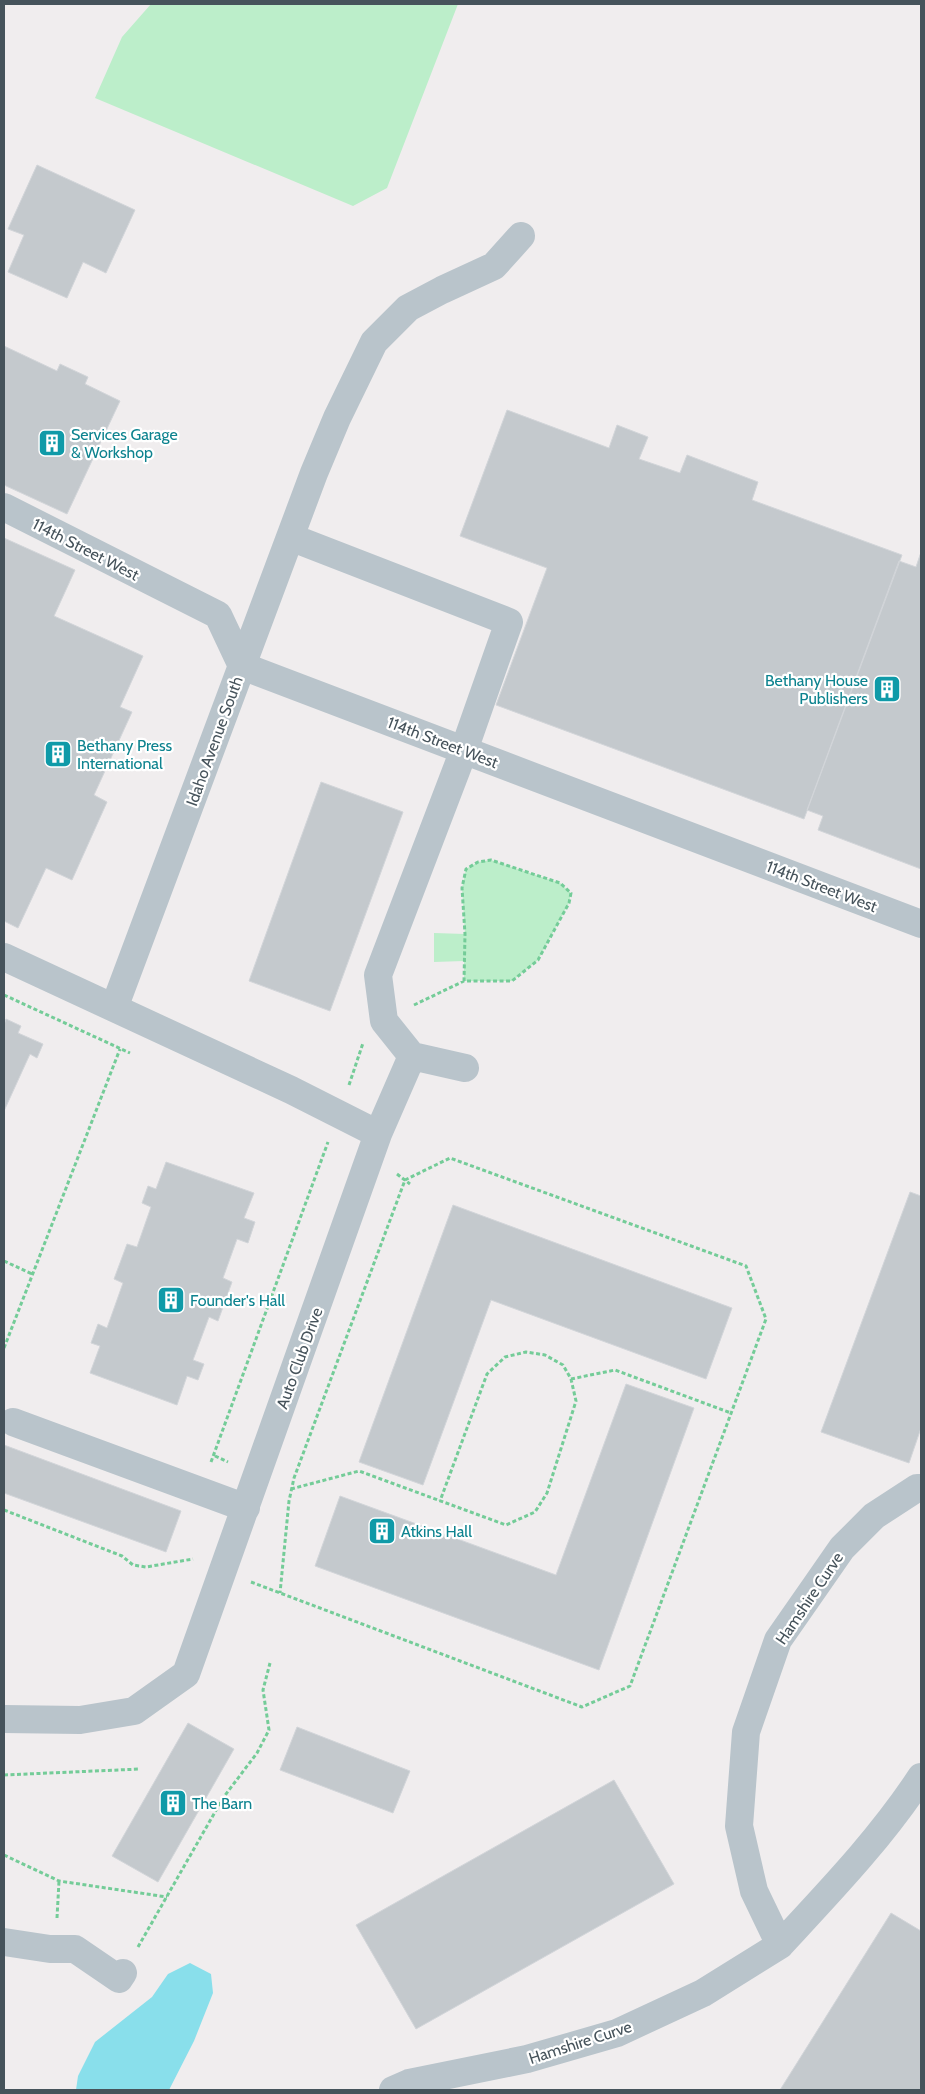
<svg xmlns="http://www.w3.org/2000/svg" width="925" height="2094" viewBox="0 0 925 2094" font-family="Cabin,sans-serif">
<rect width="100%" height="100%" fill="#f0edee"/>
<path fill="#bceeca" d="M151 4H458L387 188 353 206 95 98 122 37Z
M491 860 560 883 571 893 569 903 538 960 512 981H464V961L434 962V933L465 934 462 888 466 869 478 862Z"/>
<path fill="#89dfeb" d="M190 1963 211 1974 213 1993 194 2041 169 2090H76L78 2076 95 2042 152 1997 168 1974Z"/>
<path fill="#c4c9cd" stroke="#d2d5d9" d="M37 165 135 210 106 273 83 262 67 298 8 272 24 235 8 229Z
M4 346 57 371 60 364 88 377 85 384 120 401 67 514 4 485Z
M507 410 609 448 617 425 648 437 639 459 680 473 687 455 758 482 752 500 902 555 804 819 496 705 547 568 460 536Z
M4 538 75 570 54 616 143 656 120 707 132 712 94 795 107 802 72 880 46 868 18 928 4 921Z
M921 552V869L818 830 823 816 807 810 899 561 916 567Z
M321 782 403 812 330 1011 249 981Z
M6 1019 21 1026 18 1033 43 1044 37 1058 30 1054 4 1111V1025Z
M166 1162 254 1193 244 1218 255 1222 248 1243 237 1239 223 1278 232 1282 218 1321 209 1317 193 1360 204 1364 198 1380 187 1376 177 1405 90 1373 100 1346 91 1343 98 1324 107 1328 123 1283 114 1279 127 1244 137 1247 151 1207 142 1203 148 1186 156 1189Z
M910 1192 921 1196V1428L909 1463 821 1432Z
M453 1205 732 1308 706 1379 491 1300 423 1485 359 1462Z
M626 1384 694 1408 599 1670 315 1566 340 1496 556 1575Z
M4 1445 181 1511 166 1552 4 1493Z
M188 1723 234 1749 158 1882 112 1856Z
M297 1727 410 1771 393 1813 280 1770Z
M614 1780 674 1884 416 2029 356 1925Z
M891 1913 921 1931V2090H780Z"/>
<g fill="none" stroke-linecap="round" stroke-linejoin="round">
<path stroke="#74cc98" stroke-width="3" stroke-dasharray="4 2.5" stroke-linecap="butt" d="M4 995 130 1053
M414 1005 464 981H512L538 960 569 903 571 893 560 883 491 860 478 862 466 869 462 888 465 934 464 981
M349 1085 363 1043
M397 1174 410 1184
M4 1261 32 1274
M4 1348 120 1049
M571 1379 615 1370 731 1413
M215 1456 228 1462
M211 1462 328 1142
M291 1489 359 1471 506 1525 535 1512 547 1493 576 1401 571 1379 563 1365 545 1355 526 1352 505 1357 487 1374 440 1501
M4 1510 122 1556 133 1565 146 1567 193 1559
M251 1582 582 1707 630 1686 766 1319 746 1266 450 1158 405 1180 294 1478 289 1501 280 1593
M4 1775 140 1769
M4 1855 59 1881 167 1897
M57 1918 59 1881
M138 1947 223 1798 257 1753 269 1730 263 1690 270 1663"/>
<path stroke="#b9c4cb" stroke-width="28" d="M4 507 218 615 242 666 921 924
M290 537 509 622 464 750 378 975 384 1021 412 1056
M4 957 291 1090 378 1134 186 1674 134 1711 80 1720 4 1719
M114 1008 314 473 337 418 374 342 408 308 442 290 494 266 521 236
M378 1134 412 1056 465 1068
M13 1422 246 1508
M4 1942 50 1949H75L119 1979 123 1973
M780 1945C830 1891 881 1838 921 1777
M393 2090 409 2083 527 2059 617 2033 703 1993 780 1945 754 1891 739 1826 746 1732 778 1640 817 1584 842 1548 874 1516 917 1488H921"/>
</g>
<defs>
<g id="building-square" transform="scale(1.4375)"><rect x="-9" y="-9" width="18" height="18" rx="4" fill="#0f9aa8" stroke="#fff"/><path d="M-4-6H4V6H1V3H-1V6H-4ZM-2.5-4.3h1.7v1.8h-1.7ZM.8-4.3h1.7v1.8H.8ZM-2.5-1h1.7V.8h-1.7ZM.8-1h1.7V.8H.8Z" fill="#fff"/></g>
</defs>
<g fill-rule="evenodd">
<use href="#building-square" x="52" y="443"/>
<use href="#building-square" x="887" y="689"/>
<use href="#building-square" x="58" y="754"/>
<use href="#building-square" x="171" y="1300"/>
<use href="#building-square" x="382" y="1531"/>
<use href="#building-square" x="173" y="1803"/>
</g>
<g text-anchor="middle" stroke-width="4.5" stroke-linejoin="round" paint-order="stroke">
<g font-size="16" fill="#0d838f" stroke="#fff" text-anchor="start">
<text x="71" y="440">Services Garage<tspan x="71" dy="18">&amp; Workshop</tspan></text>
<text x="868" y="686" text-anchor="end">Bethany House<tspan x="868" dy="18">Publishers</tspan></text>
<text x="77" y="751">Bethany Press<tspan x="77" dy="18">International</tspan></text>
<text x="190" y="1306">Founder's Hall</text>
<text x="401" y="1537">Atkins Hall</text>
<text x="192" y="1809">The Barn</text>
</g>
<g font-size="16" fill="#46535b" stroke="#fff">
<text transform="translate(86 549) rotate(27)" y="6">114th Street West</text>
<text transform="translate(214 741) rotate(-70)" y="6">Idaho Avenue South</text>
<text transform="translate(443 742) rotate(21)" y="6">114th Street West</text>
<text transform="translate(822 886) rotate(21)" y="6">114th Street West</text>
<text transform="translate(299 1358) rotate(-70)" y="6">Auto Club Drive</text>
<text transform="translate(809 1598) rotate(-56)" y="6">Hamshire Curve</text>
<text transform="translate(580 2042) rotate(-18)" y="6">Hamshire Curve</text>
</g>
</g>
<rect width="925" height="2094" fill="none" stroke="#46535b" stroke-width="10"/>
</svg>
